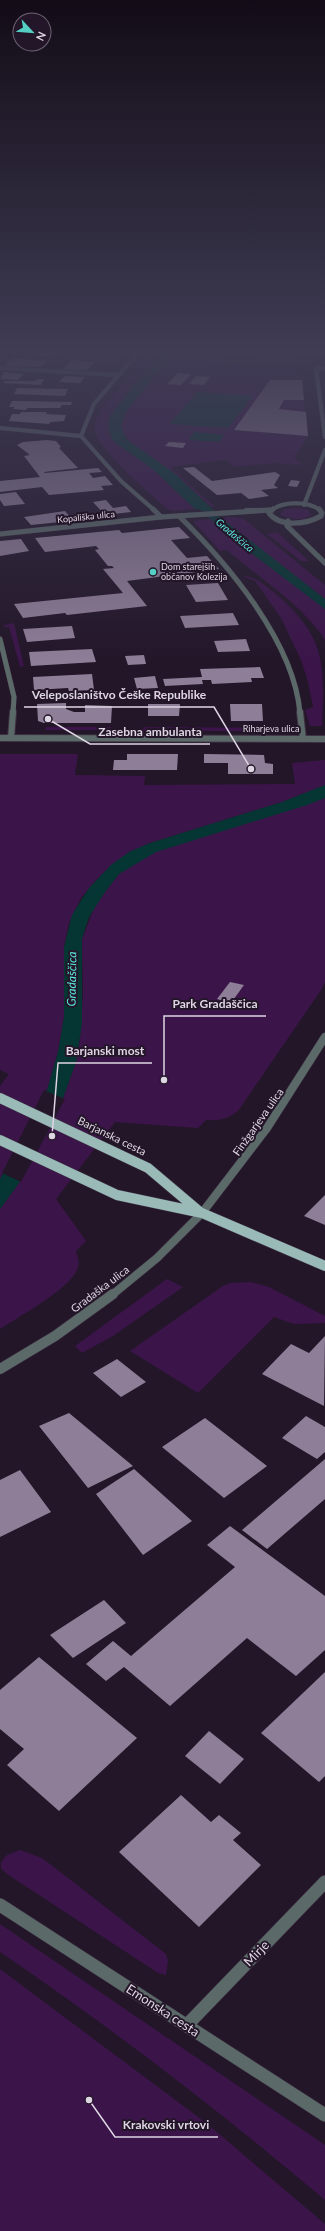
<svg xmlns="http://www.w3.org/2000/svg" width="325" height="2231" viewBox="0 0 325 2231" font-family="Lato,sans-serif">
<rect width="100%" height="100%" fill="#231629"/>
<path fill="#3b1549" d="M150 350H162C149 366 109 408 108 427L117 444 155 471 195 509 174 511 167 509C152 495 97 449 95 431 94 423 98 417 101 410Z
M175 350H203L206 354 190 357 193 360 301 370 308 436 294 458 303 465 274 463 235 467 226 460 170 467 215 507H211L174 473 131 444 122 432 121 420 125 413Z
M298 508 308 510 311 515C304 521 288 520 280 514L285 509Z
M234 517 244 519 325 585V599L221 518Z
M210 519 230 537 325 609V640C301 603 260 579 227 550L220 551 193 521Z
M277 532 309 561H301L267 534Z
M242 576C256 576 265 586 276 594 325 637 325 661 322 726H310L305 710 313 707 308 682 301 660 281 618 255 581Z
M14 623 24 666 20 667 9 627H4V625Z
M46 727H111L110 730H45Z
M143 727 283 728 291 729 281 731H142Z
M0 754H78L75 775 145 776 144 785 295 784 292 763 325 760V785L282 802 150 843 129 852 96 880 81 898 69 923 64 947V1017L58 1052 47 1090 0 1179V1086L9 1074 0 1070Z
M325 798V982L321 990 238 1111C228 1119 219 1121 206 1120L198 1128 115 1122 56 1199 86 1241 76 1251C78 1258 80 1263 77 1270 68 1290 20 1316 0 1329V1209L19 1183 47 1133 63 1098 76 1062 80 1039 83 994 82 939 95 905 119 874 156 851Z
M167 1279 183 1287 113 1336 82 1353 75 1346Z
M251 1282 269 1287 325 1316V1323L294 1324 274 1317 198 1393 130 1351 223 1286 230 1283Z
M20 1850 42 1858 50 1864 166 1954 168 1961 166 1975 158 1973 7 1874 1 1868V1862L7 1855Z
M0 1924 325 2145V2200C221 2112 113 2029 0 1952Z
M0 1969 205 2122 325 2224V2231H0Z"/>
<path fill="#053633" d="M162 350H175L125 413 121 426 126 439 174 473 224 520 325 599V609L230 537 199 509H195L155 471 112 440 108 427 110 416Z
M197 392 253 396 228 428 170 424Z
M194 432 224 435 219 442 189 440Z
M325 785V798L307 805 156 852 119 874 105 892 89 917 82 939V1024L76 1062 63 1098 47 1133 19 1183 0 1209V1179L47 1090 58 1052 64 1017V947L72 915 89 888 111 865 129 852 150 843 282 802Z"/>
<path fill="#231629" d="M44 1090 65 1099 21 1182 2 1173Z"/>
<path fill="#8f7e97" d="M35 350H57L67 351 59 357 29 354Z
M226 350H249L250 353H227Z
M301 350H323L324 356H302Z
M12 358 34 360 49 359 42 367 5 366Z
M71 360 95 362 87 370 63 369Z
M4 372 24 374 18 380 0 379Z
M178 373 191 374 181 385 167 384Z
M65 376 85 377 80 383 59 382Z
M196 376 210 377 204 385 189 384Z
M37 379H44L41 385 3 383 5 381H36Z
M270 380H302L304 400H284L279 409 306 412 308 436 234 430Z
M17 388 68 389 65 396 14 394Z
M12 401H18L72 402 71 405H62L60 408H27L26 410 13 409 15 407H9Z
M21 412H47L46 414 66 415 64 421 50 422 49 424 9 421 12 414H20Z
M47 440 56 441 61 447 59 448 78 468 44 472 45 473 98 468 102 472 89 473 93 478 105 476 113 485 101 486 104 490 49 495 42 487 0 492V481L40 477 24 456 30 455 17 445 23 442Z
M169 442 186 443 183 448 165 446Z
M194 467 212 481 275 472 280 475 274 485 278 488 261 490 269 496 249 499 241 493 217 495 183 468Z
M291 480 300 481 297 487 288 486Z
M16 492 25 504 4 506 0 500V494Z
M106 500 113 508 126 506 131 512 105 515 93 502Z
M65 511 70 517 57 518 60 522 31 525 24 517Z
M179 527 190 538 171 540 187 558 207 556 219 569 127 581 147 606 67 615 65 613 23 618 14 604 123 593 103 569 114 568 112 566H108L95 550 99 549 96 546 45 552 35 538 119 530 122 533Z
M21 539 29 551 0 556V541Z
M218 583 228 600 196 602 186 585Z
M233 613 239 625 185 628 180 616Z
M72 626 75 638 27 642 23 629Z
M246 639 250 651 218 652 214 641Z
M92 649 96 662 31 666 29 652Z
M144 655 146 664 128 665 125 656Z
M260 667 264 678H251L252 682 212 684 211 680H202L203 684 165 686 163 679 202 677 200 669Z
M92 674 94 690 69 691 68 688 34 690 33 677Z
M155 676 158 688 137 689 134 678Z
M66 703V709L74 712H85V705L112 706 111 723H44L38 721 37 704Z
M148 704H180L179 716H148Z
M230 704H262L263 721H231Z
M127 754H178L177 770H113L114 760H127Z
M204 754 264 755 265 763 273 764V774H228V763H204Z
M230 982 244 985 231 1003 217 999Z
M325 1195V1225L304 1216Z
M325 1336 324 1406 262 1374 291 1344 309 1353Z
M117 1359 146 1382 121 1397 93 1373Z
M69 1413 133 1466 88 1488 39 1426Z
M306 1416 325 1427V1452L317 1459 282 1438Z
M205 1418 267 1466 224 1498 162 1447Z
M325 1459V1499L267 1549 242 1530Z
M134 1469 192 1521 143 1555 96 1494Z
M20 1470 51 1512 0 1537V1480Z
M230 1526 325 1596V1650L296 1676 247 1638 170 1706 124 1667 106 1681 86 1664 113 1641 131 1656 235 1567 207 1545Z
M104 1600 126 1623 73 1658 50 1635Z
M39 1657 137 1738 59 1811 7 1765 24 1749 0 1729V1690Z
M325 1672V1776L319 1782 261 1733Z
M209 1731 244 1759 220 1784 185 1756Z
M181 1795 211 1822 219 1815 241 1833 233 1840 261 1865 199 1927 119 1852Z"/>
<g fill="none" stroke-linecap="round" stroke-linejoin="round">
<g stroke="#3d3143" stroke-width="4.5">
<path id="minor-far5" d="M117 350 138 352
M0 368 117 375
M325 368H316L325 437
M0 428 81 436
M81 436 121 481 154 510
M81 436 94 404 140 350
M304 505 325 450
M246 510H270
M272 510C283 501 308 501 320 510"/>
</g>
<g stroke="#3d3143" stroke-width="5.5">
<path id="minor-far4" d="M153 509 161 517
M273 509 269 513C280 528 307 524 321 516L322 513 319 509
M179 516C228 564 294 642 300 713
M288 521 287 526 325 563
M0 534 161 517 270 510
M0 639 14 697 13 713"/>
</g>
<g stroke="#3d3143" stroke-width="8">
<path id="minor-far3" d="M300 712 303 739
M11 738 13 712"/>
</g>
<g stroke="#3d3143" stroke-width="9">
<path id="minor-far2" d="M112 1295 157 1258 202 1213"/>
</g>
<g stroke="#3d3143" stroke-width="11">
<path id="minor-far1" d="M0 1369 55 1336 113 1294"/>
</g>
<g stroke="#3d3143" stroke-width="14">
<path id="minor" d="M0 1905 325 2115
M187 2025 325 1882"/>
</g>
<g stroke="#3d3143" stroke-width="8">
<path id="tertiary-far1" d="M0 738 325 739"/>
</g>
<g stroke="#3d3143" stroke-width="9">
<path id="tertiary" d="M202 1213 267 1128 325 1037"/>
</g>
<g stroke="#3d3143" stroke-width="11">
<path id="primary" d="M0 1098 148 1168 200 1212
M0 1140 117 1195 202 1213 325 1266"/>
</g>
<use href="#minor-far5" stroke="#5b6a68" stroke-width="4"/>
<use href="#minor-far4" stroke="#5b6a68" stroke-width="5"/>
<use href="#minor-far3" stroke="#5b6a68" stroke-width="6"/>
<use href="#minor-far2" stroke="#5b6a68" stroke-width="8"/>
<use href="#minor-far1" stroke="#5b6a68" stroke-width="10"/>
<use href="#minor" stroke="#5b6a68" stroke-width="13"/>
<use href="#tertiary-far1" stroke="#5b6a68" stroke-width="6"/>
<use href="#tertiary" stroke="#5b6a68" stroke-width="8"/>
<use href="#primary" stroke="#9abab7" stroke-width="10"/>
</g>
<linearGradient id="sky" x2="0" y2="1"><stop stop-color="#130c17"/><stop offset="0.53" stop-color="#3f3c54"/><stop offset="1" stop-color="#3f3c54" stop-opacity="0"/></linearGradient>
<rect width="325" height="663" fill="url(#sky)"/>
<circle fill="#55cec4" stroke="#231629" stroke-width="1.5" cx="153" cy="572" r="4"/>
<g text-anchor="middle" stroke-width="4" stroke-linejoin="round" paint-order="stroke">
<g font-size="9" fill="#dfd6e3" stroke="#231629">
<text transform="translate(86 517) rotate(-6)" y="3">Kopališka ulica</text>
<text x="271" y="732">Riharjeva ulica</text>
</g>
<g font-size="9" fill="#dfd6e3" stroke="#231629" text-anchor="start">
<text x="161" y="570">Dom starejših<tspan x="161" dy="10">občanov Kolezija</tspan></text>
</g>
<g font-size="10" font-style="italic" fill="#5ae9de" stroke="#231629">
<text transform="translate(235 535) rotate(40)" y="4">Gradaščica</text>
</g>
<g font-size="11" fill="#dfd6e3" stroke="#231629">
<text transform="translate(258 1122) rotate(-55)" y="4">Finžgarjeva ulica</text>
<text transform="translate(112 1136) rotate(26)" y="4">Barjanska cesta</text>
<text transform="translate(100 1289) rotate(-37)" y="4">Gradaška ulica</text>
</g>
<g font-size="12" font-style="italic" fill="#5ae9de" stroke="#231629">
<text transform="translate(72 979) rotate(-89)" y="4">Gradaščica</text>
</g>
<g font-size="13" fill="#dfd6e3" stroke="#231629">
<text transform="translate(256 1953) rotate(-46)" y="5">Mirje</text>
<text transform="translate(163 2010) rotate(33)" y="5">Emonska cesta</text>
</g>
</g>
<path fill="none" stroke="#dfd6e3" stroke-width="1.5" d="M251 769L214 707H24M48 719L90 744H210M164 1080L164 1016H266M52 1136L58 1063H152M89 2100L115 2137H218"/>
<g fill="#dfd6e3" stroke="#231629" stroke-width="1.5">
<circle cx="251" cy="769" r="4"/>
<circle cx="48" cy="719" r="4"/>
<circle cx="164" cy="1080" r="4"/>
<circle cx="52" cy="1136" r="4"/>
<circle cx="89" cy="2100" r="4"/>
</g>
<g font-size="12" text-anchor="middle" font-weight="bold" fill="#dfd6e3" stroke="#231629" stroke-width="4" stroke-linejoin="round" paint-order="stroke">
<text x="119" y="699">Veleposlaništvo Češke Republike</text>
<text x="150" y="736">Zasebna ambulanta</text>
<text x="215" y="1008">Park Gradaščica</text>
<text x="105" y="1055">Barjanski most</text>
<text x="166" y="2129">Krakovski vrtovi</text>
</g>
<g transform="translate(32 32) rotate(116)"><circle r="19" fill="#231629" stroke="#6e6373"/>
<path d="M0-3L7 15L0 10L-7 15Z" fill="#55cec4"/>
<text y="-6" font-size="11" font-weight="bold" text-anchor="middle" fill="#dfd6e3">N</text>
</g>
</svg>
